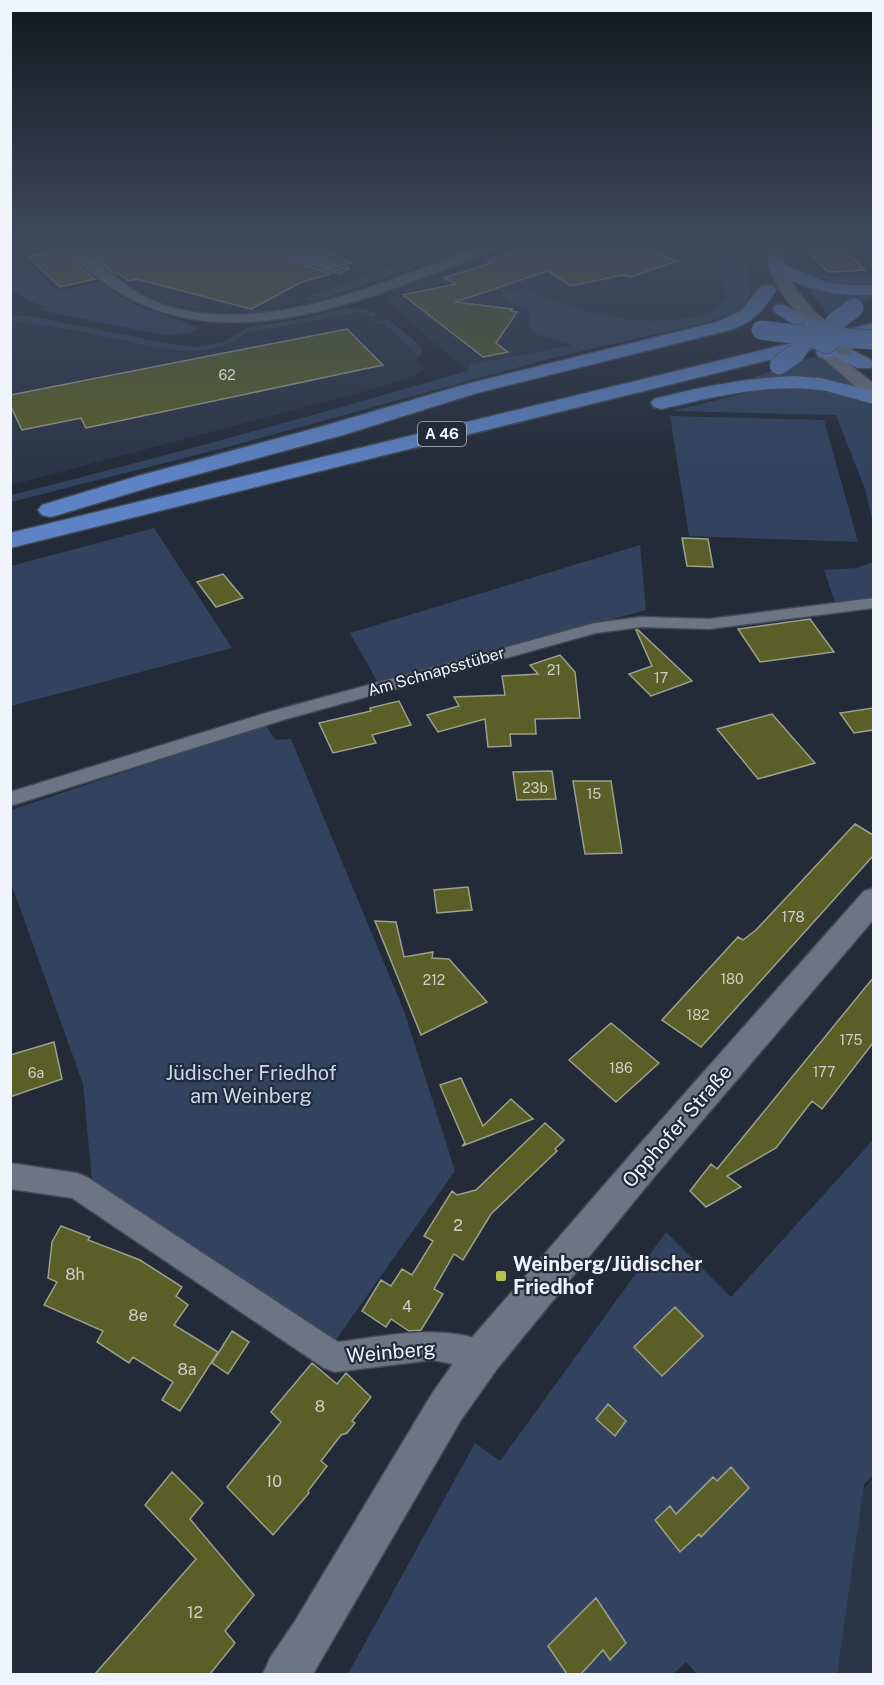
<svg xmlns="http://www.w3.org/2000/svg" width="884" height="1685" viewBox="0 0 884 1685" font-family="'Public Sans',sans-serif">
<rect width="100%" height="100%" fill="#232b38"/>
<path fill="#2b3548" d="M10 243H51L58 248 17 257 11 251Z
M522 243H539L578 257 679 243H721L717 262 718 276 729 297 712 312 697 317 655 321 626 319 582 310 521 288 501 295 530 311 529 326 573 344 471 364 467 371 388 302 386 297 390 291Z
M179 265 197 271 312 302 256 312H212L195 310 154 299 129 281Z
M361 312 369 315 378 324 384 323 419 356 415 360 418 364 427 367 413 376 384 386 11 485 10 320 107 337 127 343 194 350 230 343 243 333Z
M873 1479V1674H699Z"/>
<path fill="#33435f" d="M452 243H485L329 297 312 302 302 299Z
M721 243H745C740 266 758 290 744 310L705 323 556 357 228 447 11 502V495C163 457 315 415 467 371L471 364 572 345 537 334 529 326 530 311 508 301 501 295 521 288 582 310 626 319 655 321 697 317 712 312 729 297C719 278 713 263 721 243Z
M790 243H802L799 248C820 281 838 280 873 275V286C844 286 808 287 788 261Z
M11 251 57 292 99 281 118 295 138 306 199 327 189 333 163 335 39 310 44 307 28 300 11 289Z
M808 287 873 293V297L845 308 827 313 811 294Z
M346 308 366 309 379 315 372 316 377 321 388 319 421 346 422 352 419 356 384 323 378 324 369 315 361 312 244 333C212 365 144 345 106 337 75 329 42 326 10 320L11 315 30 316 171 344 196 347 224 342 248 327 301 319Z
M819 356 852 385 820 379 735 385 791 363Z
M774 386C803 387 853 386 874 409L873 523 865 489 836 415 672 411Z
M670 416 824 420 858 542 689 536Z
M154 528 232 648 11 706V566Z
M640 545 646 610 377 681 350 633Z
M873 562V598L835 602 824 570 856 568Z
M265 725 276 740 291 739 404 1011 455 1171 333 1344 92 1181 83 1084 11 883V810Z
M873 1140V1476L864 1484 837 1674H697L686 1662 673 1674H348L475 1443 500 1461 666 1232 731 1297Z"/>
<path fill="#5a5f27" stroke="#9da08d" stroke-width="1.5" d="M92 243H264L299 263 330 274 302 282 251 309 137 279 128 281 118 273 115 274 80 245Z
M284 243H314L351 263 344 265 350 269 346 270Z
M563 243H589L602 247 615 243H629L677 261 631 277 623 275 571 286 548 271 455 302 513 309 511 311 517 312 496 343 508 352 483 357 403 295 456 284 444 278 491 263 487 261 532 244 545 248Z
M839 245 865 270 828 272 804 247Z
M59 250 69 259 95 279 60 287 28 257Z
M347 329 383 365 86 428 81 418 22 430 10 405V395Z
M682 538 708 539 713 567 687 566Z
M223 574 243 598 216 607 197 582Z
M810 619 834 652 760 662 738 629Z
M636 630H638L692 681 651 696 629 674 652 666Z
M560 655 575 672 580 718 535 719 536 734H510L511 746 488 747 485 719 438 732 427 715 459 706 454 697 505 695 502 676 538 674 530 665Z
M399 701 411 725 372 735 376 743 333 753 319 723 371 711 370 708Z
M873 708V730L854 733 840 713Z
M772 714 815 763 758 779 717 729Z
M552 771 556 799 517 800 513 772Z
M573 781H611L622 853 585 854Z
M855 824 873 835V856L701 1047 662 1020 738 937 743 940 756 930Z
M468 887 472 910 437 913 434 890Z
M375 921 396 922 404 957 433 952 432 958 449 959 487 1002 421 1035Z
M873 978V1043L822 1109 812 1101 776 1148 727 1176 741 1187 706 1207 690 1191 711 1164 717 1169Z
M611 1023 659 1063 616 1102 569 1060Z
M54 1042 62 1079 10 1097V1055Z
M461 1078 483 1126 511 1099 533 1119 462 1146 465 1143 440 1085Z
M545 1123 564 1140 555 1149 557 1151 491 1214 463 1260 454 1254 434 1289 443 1294 421 1330 409 1331 391 1319 386 1327 362 1311 381 1280 391 1286 402 1269 412 1275 433 1241 424 1236 452 1191 457 1195 476 1190Z
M61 1226 90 1237 88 1240 140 1260 182 1287 176 1296 188 1305 174 1325 218 1352 180 1411 162 1400 173 1382 133 1357 129 1363 97 1342 103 1331 44 1305 57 1282 48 1278 52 1242Z
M675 1307 703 1336 662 1376 634 1347Z
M232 1331 249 1342 228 1374 212 1363Z
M312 1363 337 1384 346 1373 371 1397 352 1421 355 1423 347 1433 341 1435 321 1461 327 1466 308 1491 309 1493 273 1535 227 1487 281 1422 271 1412Z
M608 1404 626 1421 615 1436 596 1419Z
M731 1467 749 1488 701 1537 699 1534 680 1552 655 1520 670 1506 676 1514 713 1477 717 1481Z
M172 1472 203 1503 190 1519 254 1595 225 1631 235 1643 210 1674H95L196 1559 145 1505Z
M596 1598 626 1643 610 1660 603 1650 581 1674H567L548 1646Z"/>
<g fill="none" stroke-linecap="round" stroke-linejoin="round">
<g stroke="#424954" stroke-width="3">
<path id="minor" d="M266 243H279L345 272 340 275 300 261Z
M874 598V608L709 629 641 627 596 633 283 720 10 806V792L269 712 595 623 641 617 709 619Z
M10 1163 77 1173 87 1177 338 1342C392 1335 441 1323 494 1344L498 1355 494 1366 483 1370 433 1360 335 1372 324 1368 72 1198 10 1189Z"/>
</g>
<g stroke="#424954" stroke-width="3">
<path id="tertiary" d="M57 243C60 243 67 242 70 243 79 245 89 257 96 262 116 278 137 295 161 304 264 340 392 278 489 243H507L505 246C379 293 221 373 98 278 85 268 65 256 57 243Z
M826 348 832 350 874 384V398L868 397 820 356 818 353Z
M874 888V919L655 1176 497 1369 461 1420 313 1674H263L270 1658 295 1621 433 1392 469 1341 631 1154 864 891Z"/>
</g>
<g stroke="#424954" stroke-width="3">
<path id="secondary" d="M768 243H782C780 277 801 293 819 318L817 322H805C785 299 763 275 768 243Z"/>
</g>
<g stroke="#424954" stroke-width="3">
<path id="motorway" d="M776 261 825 282 846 285H874V295C835 297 803 289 770 270L768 266 770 262Z
M767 285 773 286 776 290C764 310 752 323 730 330L477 393 343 435 154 486 58 515 50 517 42 515 38 510 42 505 138 476 327 425 463 385 717 322 741 311 761 286Z
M782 304 819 324 821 328 819 332H805L776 313 773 309 776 305Z
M874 323V334L838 342 871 360 874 364 871 368H857L834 356 826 359 819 357 816 353 817 348 10 548V533Z
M794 376 820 378 874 391V404C856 400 839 393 820 390 767 383 713 397 661 409L654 407 651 403 654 399C700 387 746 378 794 376Z"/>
</g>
<use href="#minor" fill="#6c7584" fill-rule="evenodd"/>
<use href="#tertiary" fill="#6c7584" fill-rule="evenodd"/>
<use href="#secondary" fill="#6c7584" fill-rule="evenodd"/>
<use href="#motorway" fill="#5e83c5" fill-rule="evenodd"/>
<g stroke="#424954" stroke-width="16" stroke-linecap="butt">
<path id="tertiary-bridge" d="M811 318 846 348"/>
</g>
<g stroke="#424954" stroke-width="20" stroke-linecap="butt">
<path id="motorway-bridge" d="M761 330 808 336 827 344 835 322 854 308
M779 365 796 353 812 328 846 338 874 340"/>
</g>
<use href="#tertiary-bridge" stroke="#6c7584" stroke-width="15"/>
<use href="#motorway-bridge" stroke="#5e83c5" stroke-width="19"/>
</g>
<linearGradient id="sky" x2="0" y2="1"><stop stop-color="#13181f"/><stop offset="0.51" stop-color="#3f4a5e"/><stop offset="1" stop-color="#3f4a5e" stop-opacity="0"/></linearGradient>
<rect width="884" height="479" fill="url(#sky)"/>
<rect fill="#b8c147" stroke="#232b38" stroke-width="2" x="495" y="1270" width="12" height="12" rx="3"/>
<g text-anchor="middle" stroke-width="4.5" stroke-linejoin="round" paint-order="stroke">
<g font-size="14" fill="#cacfc8">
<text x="227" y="380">62</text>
<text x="554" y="675">21</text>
<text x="661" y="683">17</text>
<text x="535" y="793">23b</text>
<text x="594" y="799">15</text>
<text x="793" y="922">178</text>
<text x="732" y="984">180</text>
<text x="434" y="985">212</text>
<text x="698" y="1020">182</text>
<text x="851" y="1045">175</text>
<text x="621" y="1073">186</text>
<text x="824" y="1077">177</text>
<text x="36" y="1078">6a</text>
</g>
<rect fill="#232b38" stroke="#b2b8c2" stroke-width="1.5" x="418" y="422" width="48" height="24" rx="4.5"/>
<g font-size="15" font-weight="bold" fill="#eff4fd">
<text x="442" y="439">A 46</text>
</g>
<g font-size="16" fill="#eff4fd" stroke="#232b38">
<text transform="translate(436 671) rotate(-16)" y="6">Am Schnapsstüber</text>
</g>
<g font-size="16" fill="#cacfc8">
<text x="458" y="1231">2</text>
<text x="75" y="1280">8h</text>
<text x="407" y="1312">4</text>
<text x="138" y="1321">8e</text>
<text x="187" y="1375">8a</text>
<text x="320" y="1412">8</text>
<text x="274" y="1487">10</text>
<text x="195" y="1618">12</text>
</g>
<g font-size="20" fill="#c7d8f4" stroke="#232b38">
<text x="251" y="1080">Jüdischer Friedhof<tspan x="251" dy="23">am Weinberg</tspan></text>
</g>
<g font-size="20" fill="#eff4fd" stroke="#232b38">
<text transform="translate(677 1126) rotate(-49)" y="7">Opphofer Straße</text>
<text transform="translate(391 1352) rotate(-5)" y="7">Weinberg</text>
</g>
<g font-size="20" font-weight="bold" fill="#eff4fd" stroke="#232b38" text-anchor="start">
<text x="513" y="1271">Weinberg/Jüdischer<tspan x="513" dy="23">Friedhof</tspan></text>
</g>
</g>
<rect width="884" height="1685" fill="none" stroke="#eff4fd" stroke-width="24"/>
</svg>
